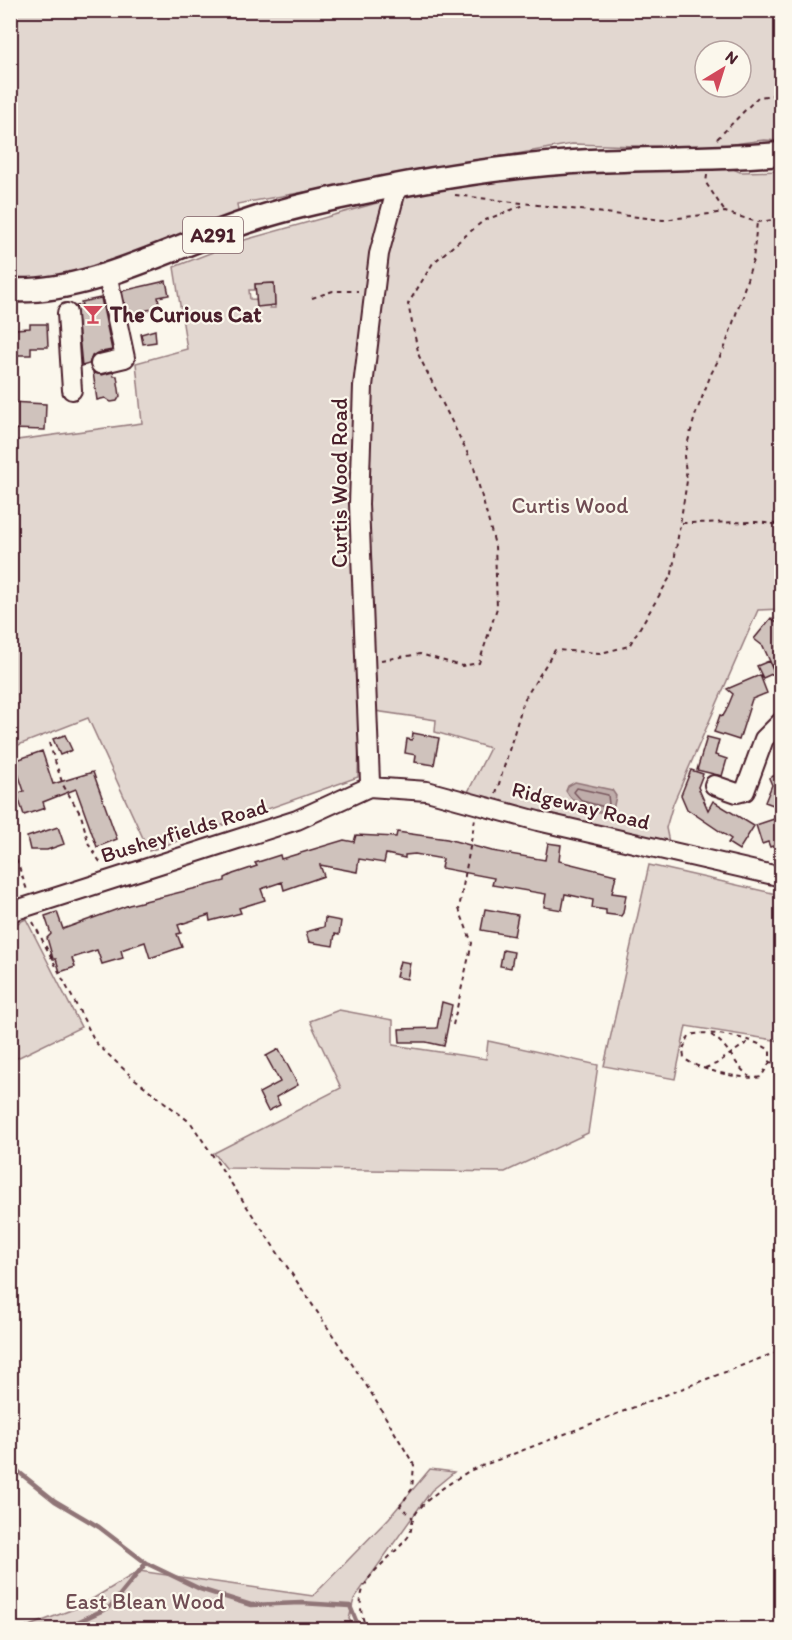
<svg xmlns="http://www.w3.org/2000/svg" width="792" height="1640" viewBox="0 0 792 1640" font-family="Itim,sans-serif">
<rect width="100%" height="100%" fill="#fbf7ec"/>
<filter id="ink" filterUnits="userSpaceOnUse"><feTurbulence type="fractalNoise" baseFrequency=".0167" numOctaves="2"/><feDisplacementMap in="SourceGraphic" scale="12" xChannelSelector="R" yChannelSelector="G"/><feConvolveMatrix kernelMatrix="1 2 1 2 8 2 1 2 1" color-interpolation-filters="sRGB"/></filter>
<g filter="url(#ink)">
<path fill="#e2d7d0" stroke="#967b7e" stroke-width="1.5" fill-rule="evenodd" d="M10 11H781V141L764 140 702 148 572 144 237 204 239 218C163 246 91 275 10 282ZM705 51H741V87H705Z
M708 158 740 172 781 171V609L758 610 673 804 666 828 671 852 465 798 490 748 435 732 436 720 375 711 363 590 358 777 149 851 88 718 11 748 10 441 142 423 136 363 187 349 174 267 241 241 384 201 363 321 397 187ZM274 283 275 308H270L269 300 250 299 249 290H255V284Z
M649 865 781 895V1041L686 1026 675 1079 604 1066Z
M26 919 81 1027 11 1061V926Z
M339 1010 393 1020V1045L486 1059 488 1041 598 1065 588 1133 505 1172 226 1168 214 1153 341 1088 310 1021Z
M430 1469 454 1472 431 1491 354 1599 349 1619 356 1629H21L79 1607 139 1571 313 1596 389 1518Z"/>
<path fill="#bfadaa" stroke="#907477" stroke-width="1.5" d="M575 782 612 790 616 796 613 810C596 817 575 807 566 791L568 786Z"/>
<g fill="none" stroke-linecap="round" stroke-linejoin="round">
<path stroke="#79585e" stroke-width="1.5" d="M577 788 608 795 609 804 605 807 582 801 574 792Z"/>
<path stroke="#907477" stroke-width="4.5" d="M10 1465 55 1501 99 1527 146 1563 200 1589 251 1605 301 1603 350 1606 360 1630
M60 1630 110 1607 146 1563"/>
</g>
<path fill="#cfc2bc" stroke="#4a1f2b" stroke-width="1.5" d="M166 281 169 295 158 297 160 307 127 315 122 291Z
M274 283 275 305 257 307 255 284Z
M101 298 112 350 97 353 92 356 89 364 82 366 76 306 82 305 81 302Z
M30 324H47L48 347H31V355H16L15 329 30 328Z
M155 330 156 342 143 344 141 334Z
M93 372 102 375 113 372 114 376H117L120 396 117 401 111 402 105 398 97 400Z
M10 402 46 404 45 430 10 429Z
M771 618 782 627V642L779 645 782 664 773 668 763 646 754 639Z
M769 661 774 673 763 678 757 666Z
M760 675 767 693 752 699 739 740 714 732 720 715 723 716 726 711 733 694 727 689Z
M413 733 439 738 434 765 415 762 416 755 405 753 407 739 412 740Z
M65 735 72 750 60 755 53 739Z
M707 737 719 740 715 755 727 759 722 776 697 770Z
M42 751 53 784 93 772 117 839 97 847 76 789 43 802 45 808 24 815 17 794 24 791 14 761Z
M781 762 782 808H779L777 803 776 806 765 802 772 785 769 778 776 775Z
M691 770 703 774 698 787 708 810 713 801 754 826 739 850 728 843 731 839 687 809 681 795Z
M774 819 781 843 770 847 768 842 762 844 756 825Z
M58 827 64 844 47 850H30L27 837Z
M397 832 447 839 492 851 545 860 548 843 561 845 559 861 616 875 612 893 626 895 623 913 621 916 606 914V910L592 908 593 900 565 894 562 910 544 907 546 894 492 885 494 878 441 868 443 859 415 854 405 855V858L386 854 384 863 359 859 357 872 320 865 324 876 284 890 282 882 261 889 265 900 239 908 241 913 210 921 209 915 178 925 181 933 177 934 182 947 150 958 145 942 121 950 123 958 102 964 97 950 72 958 75 967 60 972 56 959H53L47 938 51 934 45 916 57 912 63 929 129 905 225 881V878L233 874 257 866 255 863 280 855 281 859 344 840 354 842 356 835 396 837Z
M485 909 518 915 514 936 481 930Z
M325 918 341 921 339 935 335 934 333 946 309 942 306 932 324 927Z
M503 950 514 952 511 968 500 966Z
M400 961 410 963 407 979 396 977Z
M442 1002 452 1005 444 1046 426 1042H400L399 1029 437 1028Z
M279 1049 298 1085 276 1097 280 1105 268 1111 259 1093 280 1082 266 1056Z"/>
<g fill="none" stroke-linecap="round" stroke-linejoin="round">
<g stroke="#4a1f2b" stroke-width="22">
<path id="minor" d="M67 313 72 390
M100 364 125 358 107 273
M370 782 359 504 363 386 379 254 397 187
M714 785 737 793 745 791 764 739 782 721
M369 787 427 791 538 821 782 877
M10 912 297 820 369 787 370 782 373 785"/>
</g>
<g stroke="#4a1f2b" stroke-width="27">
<path id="major" d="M10 290C88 295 179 243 252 220 279 211 308 204 336 198 419 180 506 165 591 161 655 158 718 159 782 154"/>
</g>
<path stroke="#4a1f2b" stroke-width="2" stroke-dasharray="4.5 4.5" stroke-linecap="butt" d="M717 139 758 97 782 94
M707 175 706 183 725 212
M455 195 663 220 725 212 757 222 782 219
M312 298 333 291H358
M682 523 756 522 782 525
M381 660 420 654 462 666 479 663 497 608 495 545 473 464 419 356 408 304 433 263 483 221 524 205
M49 743 63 785 81 815 89 845 102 865
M496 794 524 700 555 650 601 653 629 646 672 574 687 481 684 456 695 416 711 374 725 347 740 302 753 260 757 222
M10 842 27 890
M33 922 96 1043 131 1076 191 1123 370 1391 414 1465 412 1489 400 1506 413 1518
M453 1025 472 943 459 909 475 819
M711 1035C729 1045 733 1064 749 1076
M770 1062 761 1077C746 1081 694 1069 684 1058L683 1049 689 1036C702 1028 760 1039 770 1051V1062L782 1064
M705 1068 716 1064 748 1042
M367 1630C346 1580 382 1570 408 1537 412 1532 411 1525 413 1519 421 1500 452 1482 469 1471L782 1350"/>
<use href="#minor" stroke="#fbf7ec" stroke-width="18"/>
<use href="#major" stroke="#fbf7ec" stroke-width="22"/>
</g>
</g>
<defs>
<g id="bar-bare" transform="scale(1.62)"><path d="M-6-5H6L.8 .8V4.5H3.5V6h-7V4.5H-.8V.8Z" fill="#d1495b" stroke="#fbf7ec" stroke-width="2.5" paint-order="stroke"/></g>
</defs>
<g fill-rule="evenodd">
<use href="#bar-bare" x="93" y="314"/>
</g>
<g text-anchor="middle" stroke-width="4.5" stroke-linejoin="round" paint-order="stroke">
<rect fill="#fbf7ec" stroke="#7f6065" stroke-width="1.5" x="183" y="217" width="60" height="36" rx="4.5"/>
<g font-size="21" font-weight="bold" fill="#4a1f2b">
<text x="213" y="242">A291</text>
</g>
<g font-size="22" font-weight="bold" fill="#4a1f2b" stroke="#fbf7ec" text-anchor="start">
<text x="110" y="322">The Curious Cat</text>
</g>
<g font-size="22" fill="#4a1f2b" stroke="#fbf7ec">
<text transform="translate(339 483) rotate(-90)" y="8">Curtis Wood Road</text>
<text transform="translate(581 805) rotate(14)" y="8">Ridgeway Road</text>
<text transform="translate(184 830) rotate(-17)" y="8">Busheyfields Road</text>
</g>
<g font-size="22" fill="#704d54" stroke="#fbf7ec">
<text x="570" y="513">Curtis Wood</text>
<text x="145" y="1609">East Blean Wood</text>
</g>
</g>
<rect width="792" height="1640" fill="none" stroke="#fbf7ec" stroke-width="36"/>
<rect x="18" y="18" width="756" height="1604" fill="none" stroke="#4a1f2b" stroke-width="2" filter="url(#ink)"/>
<g transform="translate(723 69) rotate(38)"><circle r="28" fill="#fbf7ec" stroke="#b4a19f" stroke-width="1.5"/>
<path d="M0-4.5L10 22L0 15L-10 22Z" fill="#d1495b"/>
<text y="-9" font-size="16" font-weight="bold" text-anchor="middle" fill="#4a1f2b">N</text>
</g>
</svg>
